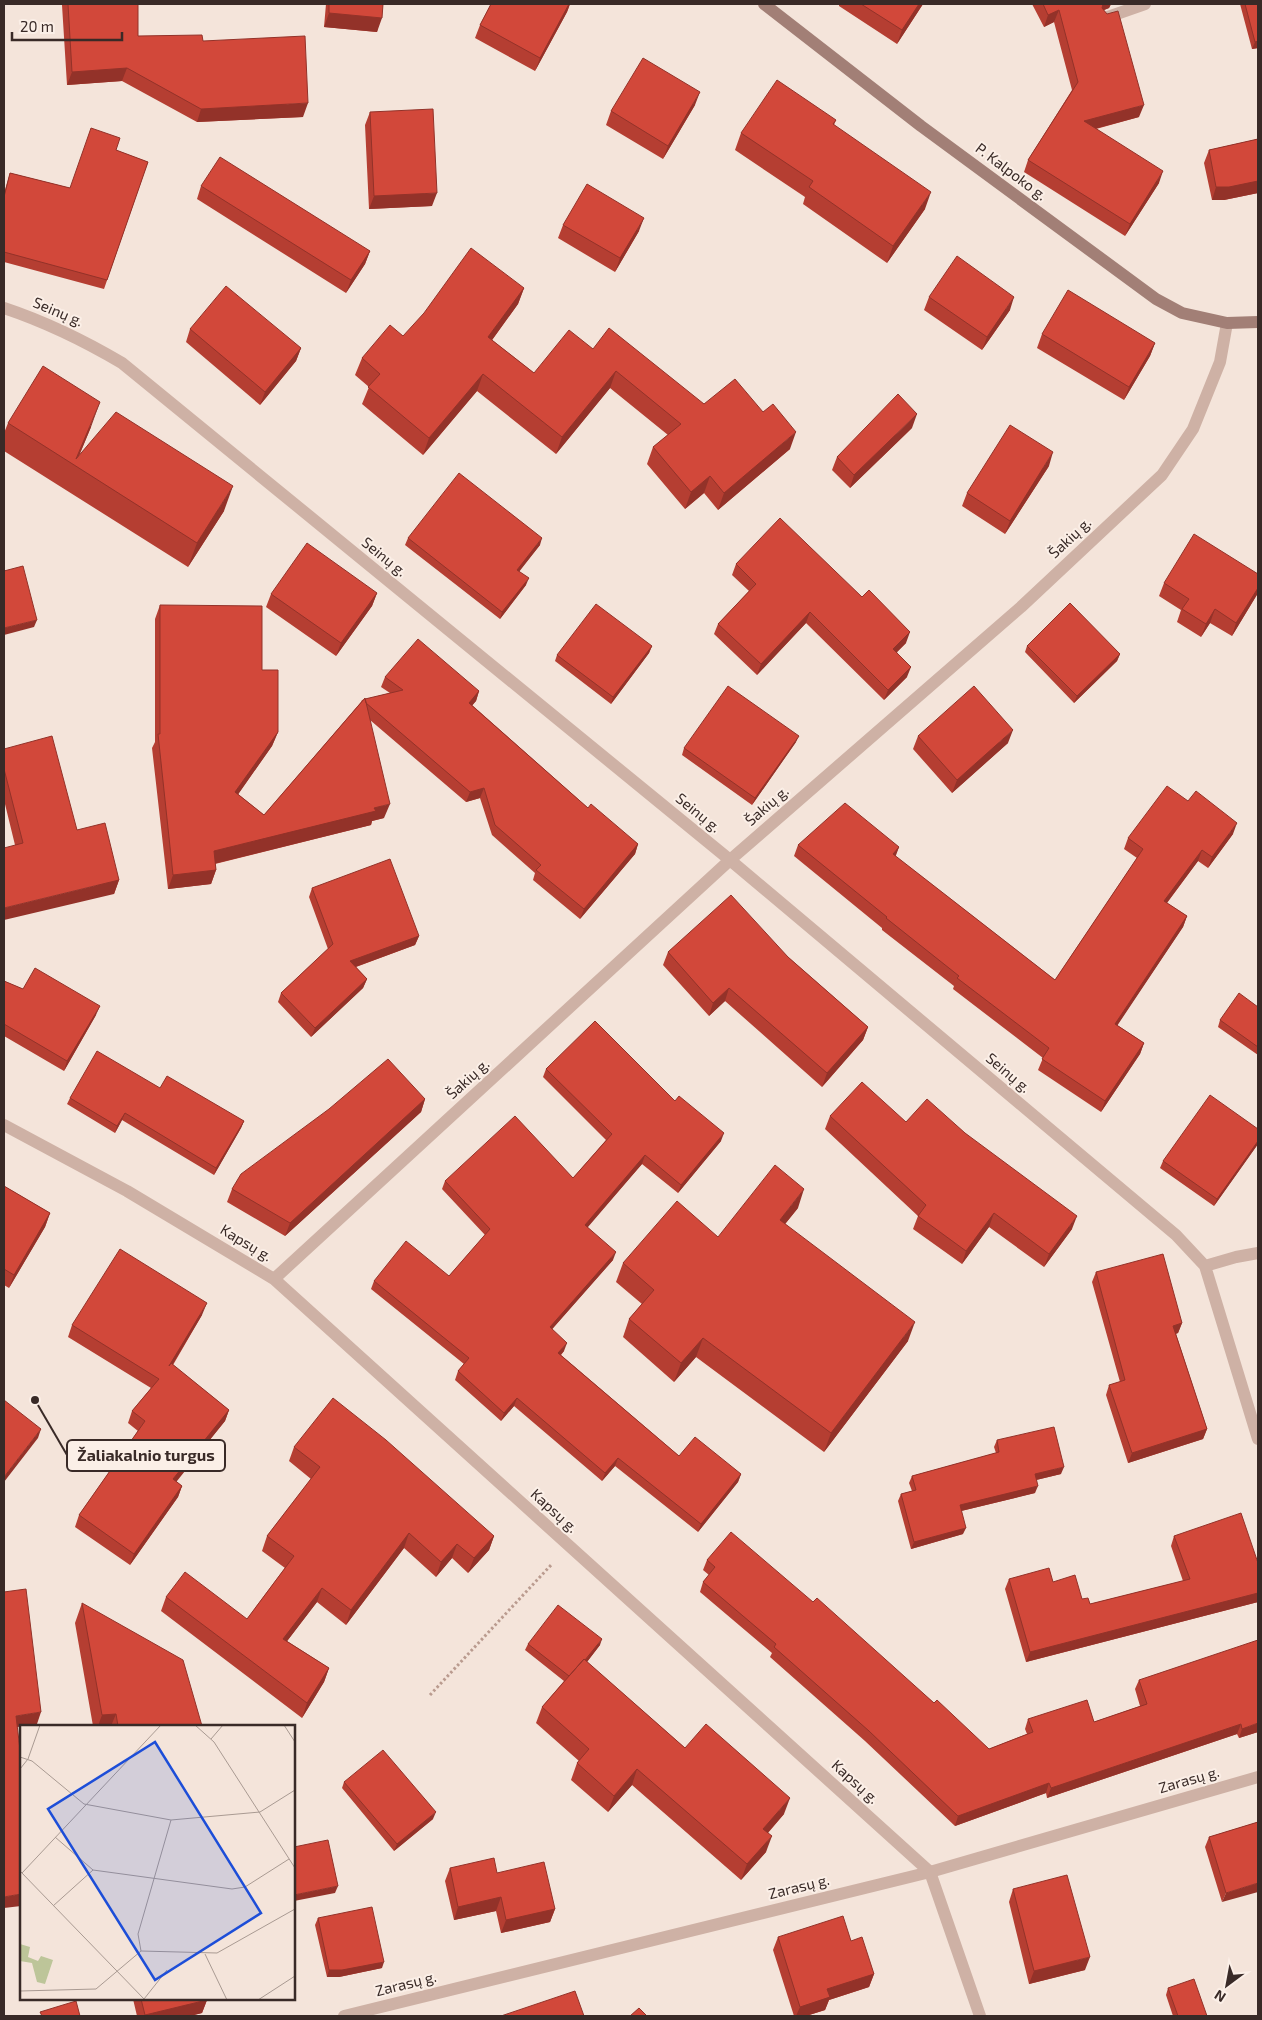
<svg xmlns="http://www.w3.org/2000/svg" width="1262" height="2020" viewBox="0 0 1262 2020" font-family="'Exo 2',sans-serif">
<rect width="100%" height="100%" fill="#f4e4da"/>
<g fill="none" stroke-linecap="round" stroke-linejoin="round">
<path stroke="#ba9b8f" stroke-width="3" stroke-dasharray="2.5 2.5" stroke-linecap="butt" d="M430 1695 552 1564"/>
<path stroke="#ceb1a5" stroke-width="12" d="M1105 18 1145 4
M4 308C46 322 83 340 122 363L730 860 1176 1235 1205 1266 1258 1439
M4 1125 127 1191 274 1279 930 1872 980 2016
M1205 1266 1236 1257 1258 1253
M274 1279 730 860 1021 607 1162 475 1193 429 1220 362 1227 323
M344 2016 930 1872 1258 1777"/>
<path stroke="#a27f76" stroke-width="12" d="M764 4 921 126 1156 299 1182 313 1227 323 1258 322"/>
</g>
<path fill="#b53e32" d="M45 4H138V36L203 41 303 117 197 122 122 81 67 85 62 5Z
M326 4H383L377 32 324 27Z
M491 4H570L567 12 535 71 475 38 480 25Z
M839 4H923L897 44 839 6Z
M1032 4H1111L1109 8 1104 10 1139 117 1096 129 1159 183 1125 236 1024 172 1028 160 1072 90 1054 22 1044 27Z
M1240 4H1258V48L1252 49Z
M695 105 663 159 606 125 611 111Z
M370 112 432 206 369 209 365 125Z
M836 120 834 125 925 209 887 263 803 204 805 197 735 150 741 133Z
M1258 139V193L1224 200H1212L1204 163 1209 150Z
M116 150 148 162 104 289 4 262V193L10 173 70 188Z
M201 186 370 251 365 264 346 293 197 199Z
M563 225 639 231 615 272 558 238Z
M524 288 518 304 492 340 534 373 593 349 704 404 790 449 718 510 704 493 685 509 647 464 653 447 668 435 610 388 556 454 477 391 423 455 362 404 369 387 355 375 362 358 403 336Z
M929 297 1010 310 982 350 924 310Z
M190 329 301 348 296 361 260 405 186 342Z
M1042 334 1155 343 1150 356 1124 400 1037 348Z
M8 423 91 427 79 456 224 511 188 567 4 451V433Z
M912 428 850 488 832 470 837 457Z
M1258 432V449L1257 435Z
M1049 466 1005 534 962 506 967 493Z
M408 538 540 545 519 571 526 585 500 619 405 545Z
M736 564 906 643 897 652 907 677 884 700 806 623 757 675 714 634 718 624 749 591 732 575Z
M1258 574V593L1232 636 1210 623 1201 637 1177 622 1181 610 1159 596 1164 583Z
M377 593 372 606 336 656 266 607 271 594Z
M160 605 262 670 278 732 272 746 238 794 264 815 361 702 362 700 390 693 381 687 385 677 479 691 476 701 472 705 588 808 638 844 635 854 580 919 533 880 535 873 492 835 480 798 466 802 370 720 384 818 372 821 371 825 215 864 216 870 211 884 168 889 152 748 155 742V619Z
M652 646 649 653 611 704 555 661 557 655Z
M1027 646 1120 654 1117 661 1074 703 1025 652Z
M918 736 1008 743 952 793 913 749Z
M796 742 752 805 682 755 684 748Z
M4 749 77 830 119 880 114 894 15 845 4 800Z
M1233 834 1208 868 1198 861 1167 903 1187 916 1183 927 1117 1025 1144 1043 1140 1054 1101 1112 1038 1070 1043 1058 953 989 954 986 882 930V928L794 856 798 845 899 847 895 856 1055 980 1137 858 1124 849 1128 838Z
M312 888 419 936 415 945 356 967 367 979 363 988 311 1037 278 1002 281 993 328 949 309 897Z
M668 952 788 957 868 1027 863 1040 822 1087 725 1001 709 1016 663 965Z
M4 981 23 989 96 1015 64 1071 4 1036Z
M1258 1007V1055L1218 1027 1220 1020Z
M546 1069 675 1101 721 1141 678 1193 642 1164 587 1227 613 1260 552 1329 564 1351 561 1355 679 1456 741 1474 738 1482 698 1532 615 1466 602 1481 514 1406 501 1421 455 1380 458 1371 464 1364 371 1289 374 1281 449 1276 485 1235 442 1189 445 1181 573 1178 606 1140 543 1077Z
M160 1088 244 1121 241 1128 214 1175 122 1120 115 1133 67 1104 70 1098Z
M425 1099 421 1112 285 1236 227 1202 232 1189Z
M830 1116 906 1122 965 1133 1072 1229 1044 1267 989 1227 962 1264 913 1229 918 1216 825 1129Z
M1258 1129V1144L1214 1206 1160 1168 1163 1161Z
M4 1186 50 1213 45 1227 9 1288 4 1285Z
M798 1208 785 1224 908 1341 824 1452 696 1357 674 1382 623 1337 629 1319 642 1304 616 1282 623 1263 718 1237Z
M1096 1272 1182 1323 1178 1333 1176 1334 1207 1429 1203 1439 1128 1463 1106 1395 1109 1385 1120 1382 1092 1282Z
M202 1315 173 1365 229 1410 225 1421 176 1481 182 1486 178 1497 130 1565 75 1527 79 1515 138 1431 128 1423 132 1411 151 1388 68 1337 72 1325Z
M997 1440 1061 1474 1036 1480 1035 1493 961 1511 963 1534 911 1549 898 1501 901 1494 912 1491 909 1483 912 1476 996 1453 994 1447Z
M294 1447 494 1536 489 1550 468 1573 452 1558 436 1577 404 1548 346 1625 317 1602 287 1641 329 1668 324 1682 302 1718 161 1611 166 1597 247 1619 285 1568 262 1551 267 1536 311 1479 289 1461Z
M1174 1536 1258 1563V1602L1026 1662 1005 1589 1009 1579 1053 1582 1090 1604 1183 1581 1171 1546Z
M707 1560 813 1602 989 1749 1027 1734 1025 1729 1028 1719 1094 1722 1140 1706 1135 1689 1139 1680 1258 1732 1239 1738 1237 1734 1047 1798 1046 1793 955 1826 865 1741 770 1657 772 1653 700 1592 703 1582 709 1575 703 1570Z
M82 1603 202 1726H93L75 1623Z
M528 1644 600 1645 587 1662 685 1748 784 1814 768 1833 766 1852 741 1880 632 1785 608 1812 571 1780 577 1763 579 1761 536 1723 542 1707 564 1681 525 1650Z
M344 1782 433 1819 394 1851 342 1788Z
M1258 1822 1222 1902 1205 1847 1209 1837Z
M450 1868 497 1873 555 1909 550 1922 501 1933 496 1911 454 1920 445 1881Z
M1013 1889 1085 1970 1029 1984 1009 1902Z
M318 1918 382 1968 339 1977H327L315 1925Z
M778 1937 851 1941 874 1974 869 1987 829 2000 825 2010 806 2016H794L773 1950Z
M1168 1988 1207 2016H1173L1166 1995Z
M133 1999H207V2000L202 2013 190 2016H137Z"/>
<path fill="#933229" d="M45 4H63L62 5Z
M569 4H570L567 12 535 71 540 58Z
M919 4H923L897 44 902 30Z
M1102 4H1111L1109 8 1099 12Z
M1059 10 1054 22 1044 27 1048 15Z
M329 13 382 18 377 32 324 27Z
M1258 41V48L1252 49 1255 42Z
M127 68 122 81 67 85 72 72Z
M700 92 695 105 663 159 668 146Z
M308 103 303 117 197 122 201 109Z
M1144 105 1139 117 1079 133 1084 121Z
M1163 171 1159 183 1125 236 1130 224Z
M1258 181V193L1224 200H1212L1216 187Z
M931 192 925 209 887 263 893 246Z
M437 193 432 206 369 209 374 196Z
M644 218 639 231 615 272 620 258Z
M370 251 365 264 346 293 351 280Z
M524 288 518 304 482 354 488 337Z
M1014 297 1010 310 982 350 987 337Z
M1155 343 1150 356 1124 400 1129 387Z
M301 348 296 361 260 405 265 392Z
M616 371 610 388 556 454 562 437Z
M483 374 477 391 423 455 429 438Z
M100 402 91 427 75 465H74Z
M917 414 912 428 850 488 854 475Z
M796 432 790 449 718 510 724 493Z
M1053 452 1049 466 1005 534 1010 521Z
M710 476 704 493 685 509 691 492Z
M233 486 224 511 188 567 197 543Z
M542 538 540 545 515 577 517 570Z
M529 578 526 585 500 619 502 612Z
M1258 588V593L1232 636 1236 623Z
M377 593 372 606 336 656 341 643Z
M1215 609 1210 623 1201 637 1206 624Z
M810 612 806 623 757 675 761 664Z
M37 620 34 627 4 635V628Z
M910 632 906 643 889 660 893 649Z
M652 646 649 653 611 704 613 697Z
M1120 654 1117 661 1074 703 1077 696Z
M911 667 907 677 884 700 888 690Z
M479 691 476 701 466 713 469 703Z
M1013 730 1008 743 952 793 957 780Z
M278 732 272 746 230 806 235 792Z
M799 736 796 742 752 805 755 798Z
M484 788 480 798 466 802 470 792Z
M390 804 384 818 372 821 371 825 209 865 214 851Z
M1237 823 1233 834 1208 868 1212 857Z
M638 844 635 854 580 919 584 909Z
M899 847 895 858 893 854Z
M1202 850 1198 861 1160 912 1164 901Z
M216 870 211 884 168 889 173 875Z
M119 880 114 894 4 920V908Z
M1187 916 1183 927 1111 1035 1115 1024Z
M419 936 415 945 347 970 350 961Z
M367 979 363 988 311 1037 315 1028Z
M729 988 725 1001 709 1016 713 1003Z
M100 1006 96 1015 64 1071 67 1061Z
M868 1027 863 1040 822 1087 827 1073Z
M1144 1043 1140 1054 1101 1112 1105 1101Z
M425 1099 421 1112 285 1236 290 1223Z
M125 1113 122 1120 115 1133 117 1126Z
M244 1121 241 1128 214 1175 216 1168Z
M724 1133 721 1141 678 1193 681 1185Z
M1258 1141V1144L1214 1206 1217 1199Z
M645 1155 642 1164 582 1234 585 1225Z
M804 1189 798 1208 773 1239 780 1220Z
M50 1213 45 1227 9 1288 14 1275Z
M994 1213 989 1227 962 1264 966 1251Z
M1077 1216 1072 1229 1044 1267 1049 1254Z
M616 1252 613 1260 547 1335 550 1327Z
M207 1303 202 1315 165 1377 169 1366Z
M915 1322 908 1341 824 1452 831 1433Z
M1182 1323 1178 1333 1169 1335 1173 1326Z
M703 1338 696 1357 674 1382 681 1363Z
M567 1343 564 1351 555 1361 558 1353Z
M517 1398 514 1406 501 1421 504 1413Z
M229 1410 225 1421 169 1491 173 1479Z
M41 1429 38 1438 4 1482V1477Z
M1207 1429 1203 1439 1128 1463 1132 1453Z
M618 1458 615 1466 602 1481 605 1473Z
M1064 1467 1061 1474 1032 1481 1035 1474Z
M741 1474 738 1482 698 1532 701 1524Z
M182 1486 178 1497 130 1565 134 1554Z
M1038 1486 1035 1493 957 1512 960 1505Z
M966 1528 963 1534 911 1549 914 1542Z
M409 1533 404 1548 346 1625 351 1610Z
M494 1536 489 1550 468 1573 474 1558Z
M457 1544 452 1558 436 1577 441 1562Z
M322 1588 317 1602 278 1653 283 1639Z
M1258 1593V1602L1026 1662 1030 1652Z
M602 1639 600 1645 569 1685 572 1678Z
M329 1668 324 1682 302 1718 307 1703Z
M41 1712 37 1724 11 1728 16 1716Z
M116 1714 111 1726H98L102 1715Z
M1258 1723V1732L1239 1738 1242 1729Z
M1241 1724 1237 1734 1047 1798 1051 1788Z
M637 1769 632 1785 608 1812 614 1796Z
M1049 1783 1046 1793 955 1826 958 1816Z
M790 1798 784 1814 757 1845 763 1829Z
M436 1812 433 1819 394 1851 397 1844Z
M772 1836 766 1852 741 1880 747 1864Z
M1258 1883V1892L1222 1902 1226 1893Z
M338 1886 335 1893 294 1901V1895Z
M21 1894V1906L4 1908V1897Z
M501 1897 496 1911 454 1920 458 1907Z
M555 1909 550 1922 501 1933 506 1920Z
M1090 1957 1085 1970 1029 1984 1034 1971Z
M384 1962 382 1968 339 1977H327L329 1970Z
M874 1974 869 1987 829 2000 825 2010 806 2016H796L800 2007 827 1989Z
M207 2000 202 2013 190 2016H145V2015Z"/>
<path fill="#d2483a" stroke="#933229" d="M68 4H138V36L202 35 203 41 305 36 308 103 201 109 127 68 72 72Z
M329 4H383L382 18 329 13Z
M491 4H569L540 58 480 25Z
M861 4H919L902 30Z
M1043 4H1103L1102 8 1107 14 1118 11 1144 105 1084 121 1163 171 1130 224 1028 160 1078 82 1059 10 1048 15Z
M1245 4H1258V41L1255 42Z
M643 58 700 92 668 146 611 111Z
M777 80 836 120 833 124 931 192 893 246 809 187 813 181 741 133Z
M433 109 437 193 374 196 370 112Z
M91 128 120 138 116 150 148 162 107 280 4 252V197L10 173 70 188Z
M1258 139V181L1229 187H1216L1209 150Z
M220 157 370 251 351 280 201 186Z
M587 184 644 218 620 258 563 225Z
M471 248 524 288 488 337 534 373 569 330 593 349 609 328 704 404 735 379 763 412 773 404 796 432 724 493 710 476 691 492 653 447 681 424 616 371 562 437 483 374 429 438 368 387 380 374 362 358 390 325 403 336 424 313Z
M957 256 1014 297 987 337 929 297Z
M226 286 301 348 265 392 190 329Z
M1068 290 1155 343 1129 387 1042 334Z
M43 366 100 402 76 459 116 412 233 486 197 543 8 423Z
M898 394 917 414 854 475 837 457Z
M1010 425 1053 452 1010 521 967 493Z
M459 473 542 538 517 570 529 578 502 612 408 538Z
M780 518 862 597 869 590 910 632 893 649 911 667 888 690 810 612 761 664 718 624 756 584 736 564Z
M1194 534 1258 574V588L1236 623 1215 609 1206 624 1182 609 1189 599 1164 583Z
M307 543 377 593 341 643 271 594Z
M23 566 37 620 4 628V571Z
M1070 603 1120 654 1077 696 1027 646Z
M596 604 652 646 613 697 557 655Z
M160 605 262 606V670H278V732L235 792 264 815 365 698 390 804 374 808 376 811 214 851 216 870 173 875 158 734H160Z
M418 639 479 691 469 703 588 808 591 804 638 844 584 909 536 870 541 865 495 825 484 788 470 792 366 703 365 699 403 690 385 677Z
M728 686 799 736 755 798 684 748Z
M974 686 1013 730 957 780 918 736Z
M52 736 77 830 105 823 119 880 4 908V848L23 843 4 769V749Z
M1167 786 1188 801 1196 791 1237 823 1212 857 1202 850 1164 901 1187 916 1115 1024 1144 1043 1105 1101 1042 1059 1049 1048 957 978 959 976 886 918 887 917 798 845 845 803 899 847 893 854 1055 980 1143 849 1128 838Z
M390 859 419 936 350 961 367 979 315 1028 281 993 333 944 312 888Z
M731 895 788 957 868 1027 827 1073 729 988 713 1003 668 952Z
M35 968 100 1006 67 1061 4 1024V981L23 989Z
M1239 993 1258 1007V1047L1220 1020Z
M595 1021 675 1101 679 1096 724 1133 681 1185 645 1155 585 1225 616 1252 550 1327 567 1343 558 1353 679 1456 695 1437 741 1474 701 1524 618 1458 605 1473 517 1398 504 1413 458 1371 469 1358 374 1281 406 1241 449 1276 490 1229 445 1181 515 1116 573 1178 612 1134 546 1069Z
M97 1051 160 1088 167 1076 244 1121 216 1168 125 1113 117 1126 70 1098Z
M388 1059 425 1099 290 1223 232 1189 241 1174 329 1109Z
M862 1082 906 1122 927 1099 965 1133 1077 1216 1049 1254 994 1213 966 1251 918 1216 926 1205 830 1116Z
M1210 1095 1258 1129V1141L1217 1199 1163 1161Z
M775 1165 804 1189 780 1220 915 1322 831 1433 703 1338 681 1363 629 1319 654 1290 623 1263 677 1201 718 1237Z
M4 1186 50 1213 14 1275 4 1269Z
M120 1249 207 1303 169 1366 171 1363 229 1410 173 1479 182 1486 134 1554 79 1515 145 1421 132 1411 159 1379 72 1325Z
M1163 1254 1182 1323 1173 1326 1207 1429 1132 1453 1109 1385 1125 1380 1096 1272Z
M333 1398 386 1440 494 1536 474 1558 457 1544 441 1562 409 1533 351 1610 322 1588 283 1639 329 1668 307 1703 166 1597 185 1572 247 1619 294 1556 267 1536 320 1467 294 1447Z
M4 1400 41 1429 4 1477Z
M1054 1427 1064 1467 1035 1474 1038 1486 960 1505 966 1528 914 1542 901 1494 916 1490 912 1476 999 1452 997 1440Z
M1241 1513 1258 1563V1593L1030 1652 1009 1579 1049 1568 1053 1582 1075 1575 1082 1599 1088 1598 1090 1604 1190 1579 1174 1536Z
M731 1532 813 1602 817 1598 934 1703 937 1700 989 1749 1033 1732 1028 1719 1087 1700 1094 1722 1147 1704 1139 1680 1258 1640V1723L1242 1729 1241 1724 1051 1788 1049 1783 958 1816 869 1731 774 1647 776 1644 703 1582 715 1567 707 1560Z
M26 1589 41 1712 16 1716 21 1758V1894L4 1897V1592Z
M82 1603 183 1660 202 1726H118L116 1714 102 1715Z
M558 1605 602 1639 585 1660 584 1659 569 1676 528 1644Z
M584 1659 685 1748 706 1724 790 1798 763 1829 772 1836 747 1864 637 1769 614 1796 577 1763 589 1749 542 1707Z
M383 1750 436 1812 397 1844 344 1782Z
M1258 1822V1883L1226 1893 1209 1837Z
M328 1840 338 1886 294 1895V1847Z
M494 1858 497 1873 544 1862 555 1909 506 1920 501 1897 458 1907 450 1868Z
M1067 1875 1090 1957 1034 1971 1013 1889Z
M372 1907 384 1962 342 1970H329L318 1918Z
M843 1916 851 1941 862 1937 874 1974 827 1989 830 1997 800 2007 778 1937Z
M1194 1979 1207 2016H1178L1168 1988Z
M575 1991 584 2016H501Z
M141 1999H207V2000L145 2015Z
M76 2001 80 2016H42L40 2012Z
M639 2008 647 2016H630Z"/>
<g text-anchor="middle" stroke-width="4" stroke-linejoin="round" paint-order="stroke">
<g font-size="15" fill="#392a27" stroke="#fbefe7">
<text transform="translate(1011 172) rotate(37)" y="5">P. Kalpoko g.</text>
<text transform="translate(58 312) rotate(23)" y="5">Seinų g.</text>
<text transform="translate(1070 538) rotate(-43)" y="5">Šakių g.</text>
<text transform="translate(384 557) rotate(39)" y="5">Seinų g.</text>
<text transform="translate(767 806) rotate(-41)" y="5">Šakių g.</text>
<text transform="translate(698 813) rotate(39)" y="5">Seinų g.</text>
<text transform="translate(1008 1073) rotate(40)" y="5">Seinų g.</text>
<text transform="translate(468 1079) rotate(-42)" y="5">Šakių g.</text>
<text transform="translate(246 1243) rotate(31)" y="5">Kapsų g.</text>
<text transform="translate(554 1511) rotate(42)" y="5">Kapsų g.</text>
<text transform="translate(1189 1780) rotate(-16)" y="5">Zarasų g.</text>
<text transform="translate(855 1782) rotate(42)" y="5">Kapsų g.</text>
<text transform="translate(799 1887) rotate(-14)" y="5">Zarasų g.</text>
<text transform="translate(406 1984) rotate(-14)" y="5">Zarasų g.</text>
</g>
</g>
<g transform="translate(20 1725)">
<rect width="275" height="275" fill="#f4e4da"/>
<path d="M0 219 10 222 8 232 18 236 21 231 33 235 25 259 17 257 12 238 0 236Z" fill="#bdc599"/>
<path fill="none" stroke="#a99a92" stroke-width="1" d="M175 0 194 17 275 143M264 0 275 17M191 14 203 0M0 32 12 36 64 79 151 95 240 87 275 65M0 44 8 34 20 0M35 112 73 145 212 164 225 162 269 134M0 146 125 275M2 148 141 0M33 181 73 145M121 226 118 209 151 95M185 229 207 275M0 266 76 264 121 226 197 228 275 184M124 274 147 245M238 275 275 251"/>
<path fill="#1d4ed8" fill-opacity="0.15" stroke="#1d4ed8" stroke-width="2.5" d="M135 17 241 188 135 255 28 84Z"/>
<rect width="275" height="275" fill="none" stroke="#392a27" stroke-width="2.5"/>
</g>
<path fill="none" stroke="#392a27" stroke-width="2" d="M35 1400L67 1455"/>
<circle fill="#392a27" stroke="#fbefe7" stroke-width="2" cx="35" cy="1400" r="5"/>
<rect fill="#fbefe7" stroke="#392a27" stroke-width="2" x="67" y="1440" width="158" height="31" rx="5"/>
<g font-size="16" text-anchor="middle" font-weight="bold" fill="#392a27">
<text x="146" y="1461">Žaliakalnio turgus</text>
</g>
<rect width="1262" height="2020" fill="none" stroke="#392a27" stroke-width="10"/>
<g transform="translate(1227 1985) rotate(212)" stroke="#fbefe7" stroke-width="4" paint-order="stroke">
<path d="M0-4L9 19L0 12L-9 19Z" fill="#392a27"/>
<text y="-8" font-size="14" font-weight="bold" text-anchor="middle" fill="#392a27">N</text>
</g>
<path d="M12 32v8h110v-8" fill="none" stroke="#392a27" stroke-width="2.5"/>
<text x="20" y="32" font-size="15" fill="#392a27" stroke="#fbefe7" stroke-width="4" paint-order="stroke">20 m</text>
</svg>
